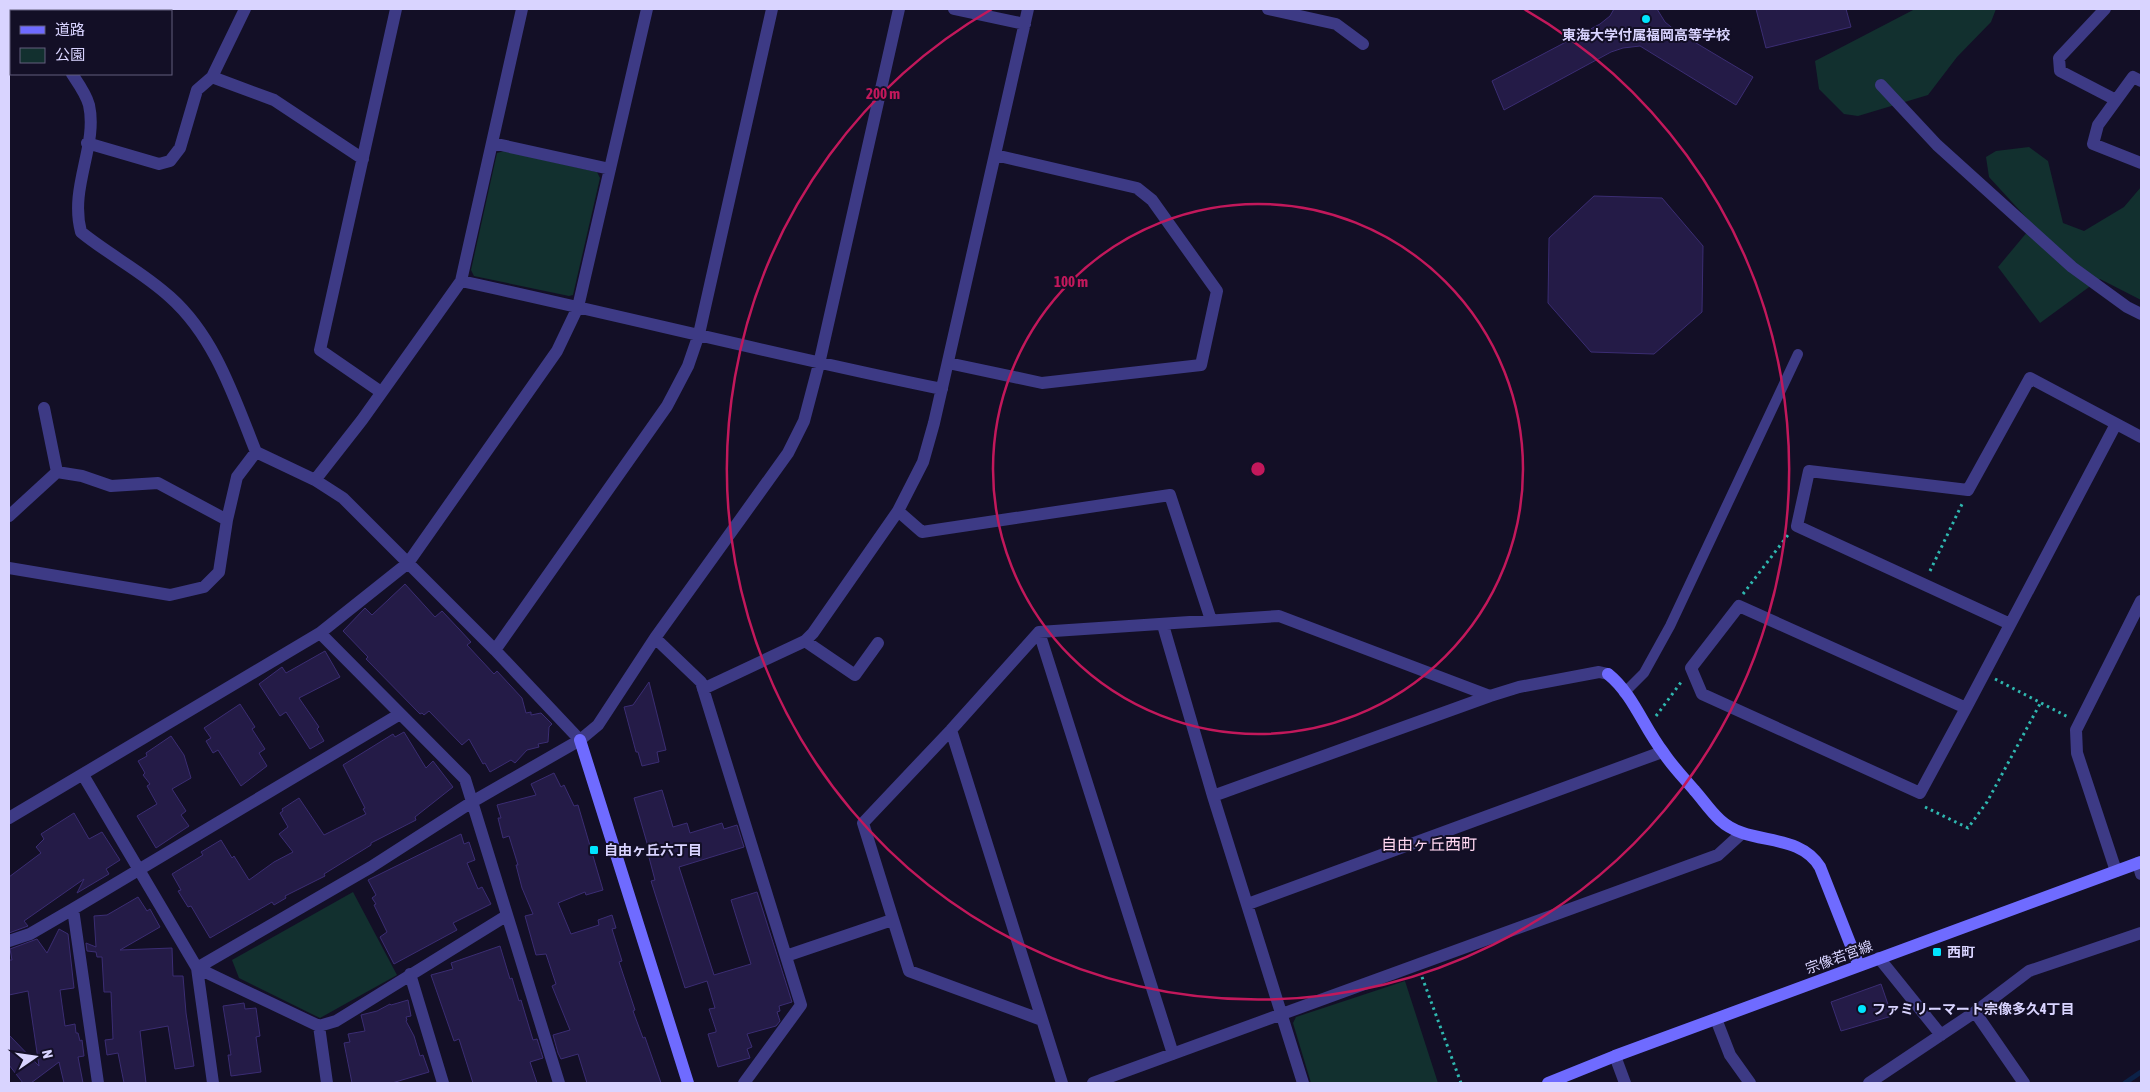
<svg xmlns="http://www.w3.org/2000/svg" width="2150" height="1092" viewBox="0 0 2150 1092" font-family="'Asap Condensed','Noto Sans JP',sans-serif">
<rect width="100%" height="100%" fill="#130f26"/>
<path fill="#12302f" d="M1915 9H1996L1991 22 1957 57 1928 95 1858 116 1844 114 1819 89 1815 61Z
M2029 147 2048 161 2063 223 2084 231 2124 207 2141 187V300L2100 279 2040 323 1998 267 2033 225 1989 177 1986 157 1996 151Z
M504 151 597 172 600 178 573 295 569 296 474 276 471 270 497 153Z
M353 892 397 975 320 1018 239 978 232 960Z
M1405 981 1438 1083H1311L1293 1023 1296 1017Z"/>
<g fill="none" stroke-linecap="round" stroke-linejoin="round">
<path stroke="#0c2248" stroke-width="5" d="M2125 1083 2141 1072"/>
</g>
<path fill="#241b47" stroke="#3b2d73" d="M1614 9H1657L1665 22 1676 31 1753 77 1736 105 1640 46 1623 48 1611 52 1504 110 1492 81 1600 24 1610 16Z
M1756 9H1846L1851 27 1766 48Z
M1594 196 1662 198 1703 246 1702 312 1654 354 1591 352 1548 303 1549 238Z
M405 584 435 617 442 611 459 629 471 642 467 645 494 674 497 671 522 698 526 713 531 712V715L541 713 552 724 549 727 548 742 538 744 539 747 527 750 515 763 511 760 490 772 485 763 483 764 469 739 462 745 429 711 424 715 422 713 420 714 366 659 368 657 343 631 365 608 372 615Z
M325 651 340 677 299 698 319 727 317 729 324 741 310 749 286 712 280 716 259 684 282 667 286 673Z
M649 682 666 750 657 752 659 762 642 766 638 752H636L624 707 633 705Z
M240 704 255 727 252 729 265 749 259 753 267 766 241 786 218 750 213 753 206 741 211 738 204 728Z
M404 732 426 768 433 761 453 787 415 817 416 820 371 843V845L324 874 325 876 285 896 286 898 274 905 272 902 210 938 191 906 188 907 178 891 181 890 172 874 203 855 201 852 221 840 232 858 234 856 249 880 274 862 293 852 279 834 288 827 280 813 283 811 282 809 299 798 324 835 366 814 363 809 365 808 343 765 393 734 395 737Z
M171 736 184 755 191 778 172 789 186 811 181 815 189 826 156 848 137 816 157 804 147 786 150 784 143 775 145 773 138 761 147 756 146 753Z
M554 773 561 787 564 785 574 806 578 805 603 890 586 895 585 892 558 903 571 934 599 925 598 920 612 915 616 928 612 929 622 961 619 962 635 1010 633 1011 643 1038 645 1037 661 1083H587L578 1054 561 1059 558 1053 553 1035 570 1030 552 986 556 984 546 954 536 955 525 916 533 914 522 888 516 865H518L509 836 503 838 498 818H501L497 805 536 795 531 784Z
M662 790 673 827 687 823 690 833 722 823 724 829 737 825 744 847 679 867 714 975 751 964 731 900 757 892 792 1002 779 1006 780 1011 777 1012 780 1021 776 1026 747 1034 752 1047 747 1049 750 1058 718 1067 708 1034 716 1032V1030L709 1009 715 1008 707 981 685 988 651 881 655 880 647 850H649L634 798Z
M74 813 89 839 102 832 120 860 106 869 109 874 77 893 84 879 24 921 28 926 9 933V877L41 853 36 847 44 839 41 834Z
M461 834 464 844 469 842 475 860 467 863 478 889 482 887 491 904 453 923 457 930 394 964 380 937 387 932 374 905 376 904 372 898 376 895 368 880Z
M138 897 147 911 150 909 160 927 120 950 172 948 173 976H183L186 1013 194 1066 175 1069 168 1026 140 1031 146 1083H124L118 1053 107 1055 105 1040 113 1039 111 992H104L102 957H97L96 952 87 951 86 943 96 947 94 916 107 915Z
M59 929 68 934 74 988 60 990 65 1026 75 1024 76 1033H78L80 1041 82 1040 84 1056 78 1057 83 1083H64L59 1062 31 1083H23L9 1065V1035L39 1066 28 991 9 995V960H12L10 949 37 939 47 953Z
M500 946 510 979 512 978 519 1001 521 1000 533 1040 537 1039 543 1058 530 1062 537 1083H473L459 1039 454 1041 431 975 453 969 451 963Z
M1881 984 1892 1016 1841 1031 1831 1002Z
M408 1000 411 1016 406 1017 407 1020 406 1021 414 1036 420 1056 423 1055 429 1072 392 1083H352L344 1043 350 1042 348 1034 365 1031 361 1015 377 1011 390 1004 391 1005Z
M244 1003 245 1009 256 1008 260 1036 256 1037 261 1072 231 1076 228 1055H231L223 1006Z"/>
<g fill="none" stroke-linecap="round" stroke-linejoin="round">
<path stroke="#2fb8b0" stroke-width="3" stroke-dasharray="2.5 4" stroke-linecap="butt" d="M1930 571 1963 502
M1743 594 1788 535
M1995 679 2068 717
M1656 716 1682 681
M1925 807 1968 828 1987 802 2041 702
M1422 977 1461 1083"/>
<path stroke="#3d3a85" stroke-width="10" d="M1624 693 1644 673 1670 626 1798 354"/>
<path stroke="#3d3a85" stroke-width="12" d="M43 9 44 11
M954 9 1025 24
M1268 9 1336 24 1363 44
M2105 9 2059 58 2060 71 2116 100
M72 74C78 83 86 94 89 105 98 146 69 187 81 232 109 255 143 272 170 297 215 337 234 397 256 452L315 480 343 498 495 650 580 740
M212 77 274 100 363 159
M2141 81 2133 77 2098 125 2093 144 2141 163
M1881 85 1937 145 2072 267 2127 307 2141 314
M87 143 159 164 170 161 180 148 197 90 212 77 245 9
M492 143 610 169
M461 281C622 316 781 356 942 389
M948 363 1042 383 1201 365 1217 291 1152 200 1137 188 995 155
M381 392 320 350 396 9
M44 408 57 472
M315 480 362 420 461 281 522 9
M898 511 922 532 1170 495 1211 620
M9 516 57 472 82 476 111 486 158 483 227 520 219 572 204 587 170 595 9 568
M227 520 237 477 256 452
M2010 624 1797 526 1809 471 1968 490 2030 378 2141 437
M1163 625 1213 796 1303 1083
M1039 632 1173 1054
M320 633 465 779 559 1083
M655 638 701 682 801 1005 744 1083
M805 641 855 675 878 643
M495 650 667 406 688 366 699 334 772 9
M703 689 805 641 813 633 898 511 923 462 934 423 1028 9
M1966 708 1920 793 1702 694 1691 668 1739 606 1966 708 2116 424
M951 730 1062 1083
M83 775 197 968 213 1083
M1213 796 1490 696 1519 687 1599 672 1608 674
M9 818 320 633 408 563 557 351 578 307 647 9
M2138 863 2141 874
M2116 871 2077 753 2076 730 2141 601
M1248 904 1662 752
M9 941 30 934 73 909
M786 956 892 920
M1879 958 1941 1035
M197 968 371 867 472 802 580 740 598 725 655 638 788 453 804 421 819 364 899 9
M197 968 319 1026 336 1021 506 916
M410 974 443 1083
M1975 1012 2024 1083
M1716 1019 1730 1055 1750 1083
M1042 1020 909 971 863 823 951 730 1039 632 1279 616 1490 696
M319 1026 327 1083
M1615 1056 1625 1083
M98 1083 73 909 400 714
M1093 1083 1718 855 1741 834
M1869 1083 1975 1012 2029 971 2141 933"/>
<path stroke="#6f6bff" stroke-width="12" d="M1608 674C1633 694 1644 728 1663 752 1672 766 1684 778 1695 791 1703 800 1710 811 1720 820 1749 847 1798 831 1820 867L1859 966
M580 740 688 1083
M1548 1083 1615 1056 2141 862"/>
</g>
<g fill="none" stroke="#c2185b" stroke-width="2.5">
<circle cx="1258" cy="469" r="265"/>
<path d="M1524 9A531 531 0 1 1 992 9"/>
</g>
<g fill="#00e5ff" stroke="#130f26" stroke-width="2">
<circle cx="1646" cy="19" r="5"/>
<rect x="589" y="845" width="10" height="10" rx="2.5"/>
<rect x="1932" y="947" width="10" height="10" rx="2.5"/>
<circle cx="1862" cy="1009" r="5"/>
</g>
<g text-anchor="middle" stroke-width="4" stroke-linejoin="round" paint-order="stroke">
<g font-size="14" font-weight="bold" fill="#d9d4ff" stroke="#130f26" text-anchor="start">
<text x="1646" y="40" text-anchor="middle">東海大学付属福岡高等学校</text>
<text x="604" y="855">自由ヶ丘六丁目</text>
<text x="1947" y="957">西町</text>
<text x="1872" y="1014">ファミリーマート宗像多久4丁目</text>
</g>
<g font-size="14" fill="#d9d4ff" stroke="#130f26">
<text transform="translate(1839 957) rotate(-20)" y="5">宗像若宮線</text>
</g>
<g font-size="16" fill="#ffd6f0" stroke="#130f26">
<text x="1429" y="850">自由ヶ丘西町</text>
</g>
</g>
<circle cx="1258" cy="469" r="8" fill="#c2185b" stroke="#130f26" stroke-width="2.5"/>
<g font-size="15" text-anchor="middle" font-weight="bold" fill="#c2185b" stroke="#130f26" stroke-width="4" stroke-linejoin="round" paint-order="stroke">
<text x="883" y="99">200 m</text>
<text x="1071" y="287">100 m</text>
</g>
<rect width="2150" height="1092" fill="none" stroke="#d9d4ff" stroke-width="20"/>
<rect x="10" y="10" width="162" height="65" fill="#130f26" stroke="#625e7d"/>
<rect x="20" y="26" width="25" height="8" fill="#6f6bff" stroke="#625e7d"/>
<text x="55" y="35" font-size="15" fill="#d9d4ff">道路</text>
<rect x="20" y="48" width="25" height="15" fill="#12302f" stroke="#625e7d"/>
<text x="55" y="60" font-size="15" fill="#d9d4ff">公園</text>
<g transform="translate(35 1057) rotate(77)" stroke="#130f26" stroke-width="4" paint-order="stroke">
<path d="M0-4L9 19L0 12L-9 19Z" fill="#d9d4ff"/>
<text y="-8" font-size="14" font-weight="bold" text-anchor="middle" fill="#d9d4ff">N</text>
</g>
</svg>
